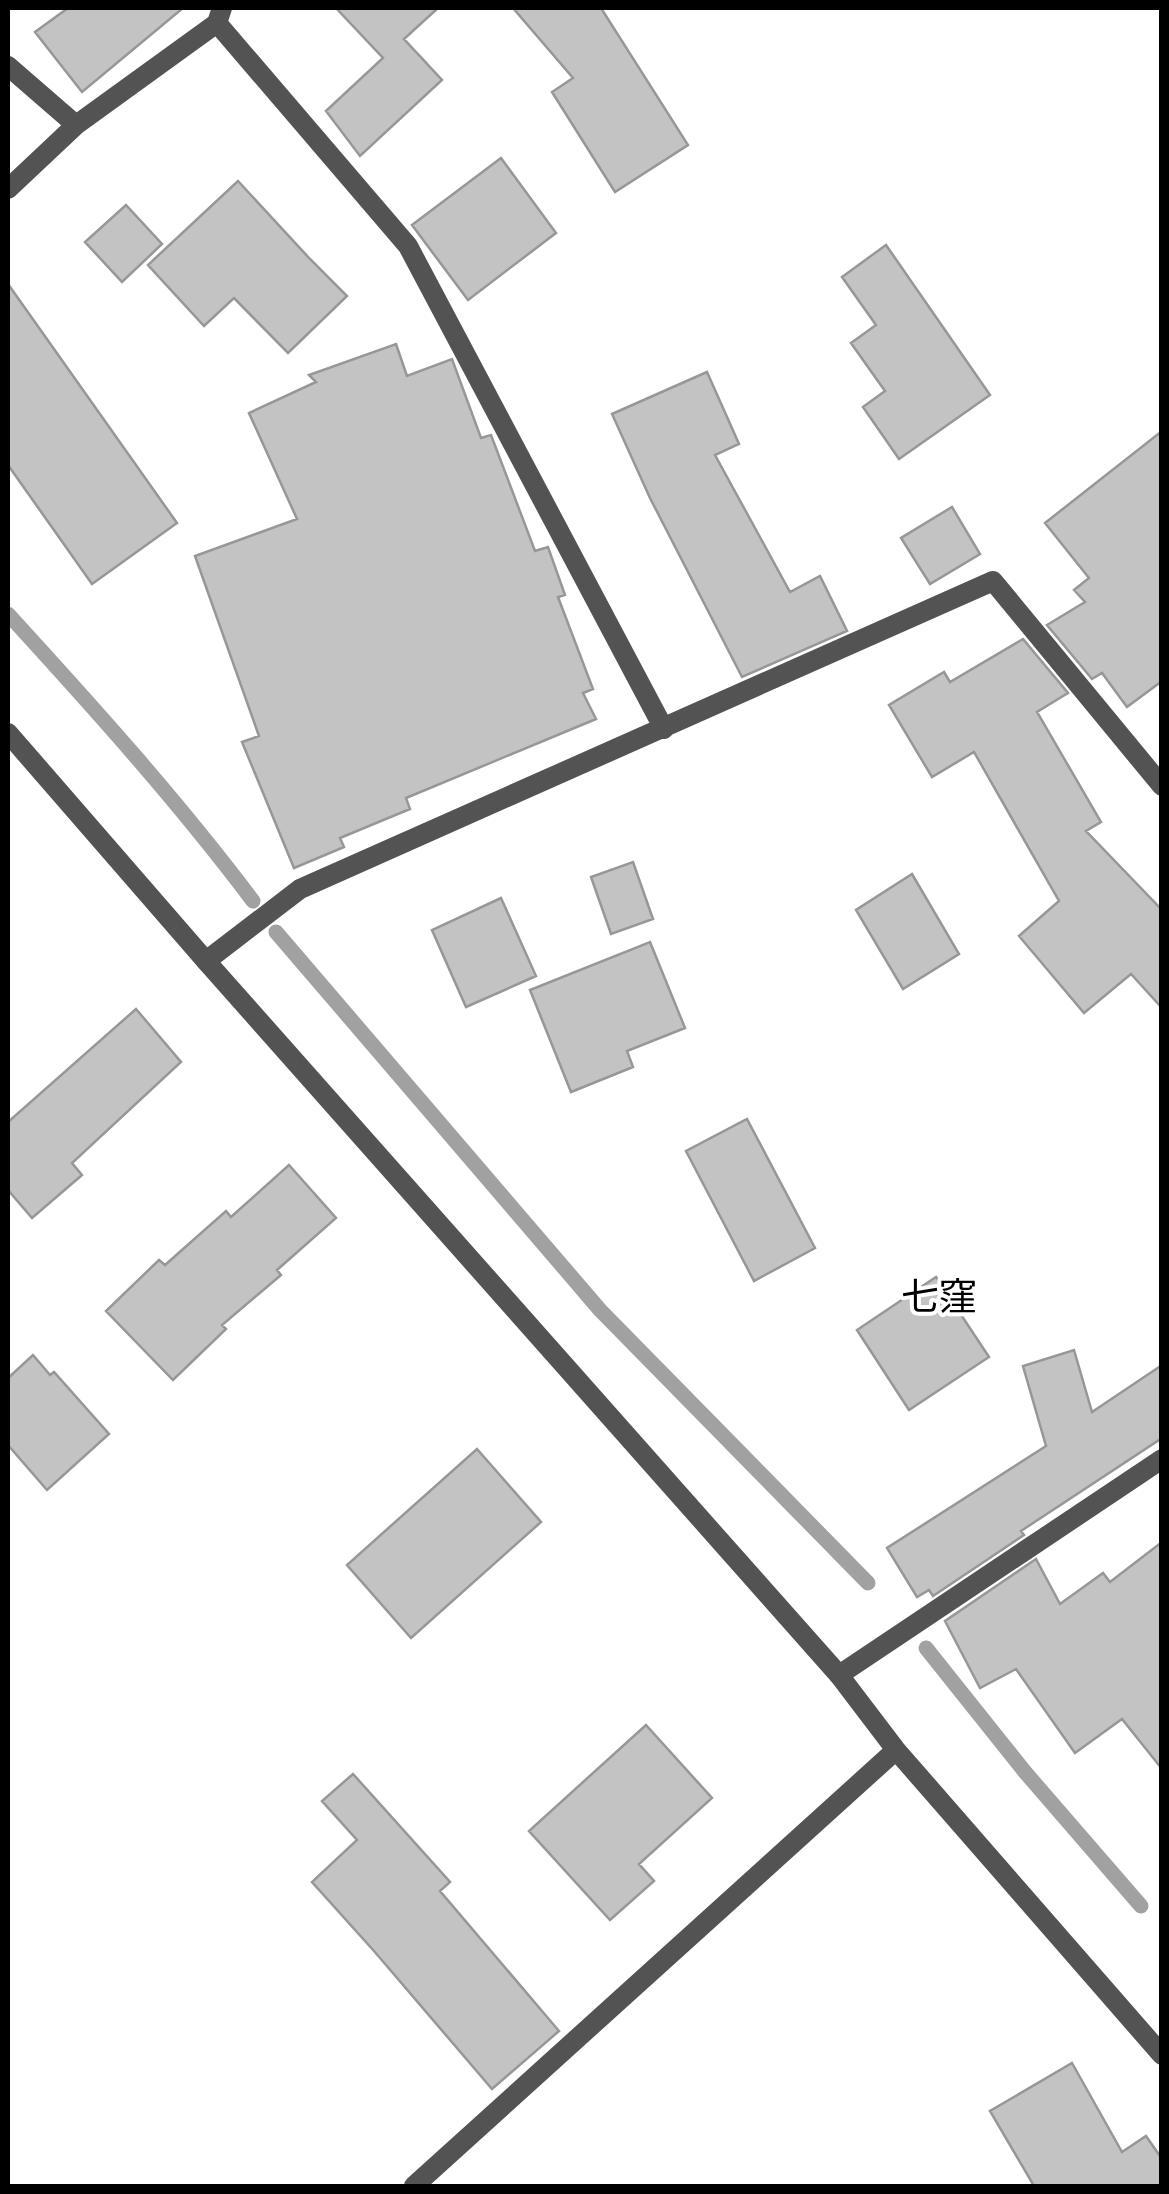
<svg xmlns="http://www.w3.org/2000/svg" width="1169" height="2194" viewBox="0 0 1169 2194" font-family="Poppins,'Noto Sans JP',sans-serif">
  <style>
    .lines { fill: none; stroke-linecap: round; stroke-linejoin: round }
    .stream { stroke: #a1a1a1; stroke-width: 15 }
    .building { fill: #c3c3c3; stroke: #979797; stroke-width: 2.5 }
    .minor { stroke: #535353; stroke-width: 20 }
    .tertiary { stroke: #535353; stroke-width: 20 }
    .labels { text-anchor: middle; stroke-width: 8; stroke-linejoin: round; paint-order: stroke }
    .quarter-label { font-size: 38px; fill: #000; stroke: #fff }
  </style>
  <rect width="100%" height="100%" fill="#fff"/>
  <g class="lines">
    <path class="stream" d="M 8,614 C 93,707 177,800 253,901
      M 276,932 L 600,1310 L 868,1583
      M 926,1648 L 1025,1772 L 1141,1906"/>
  </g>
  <path class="building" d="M 68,8 L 183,8 L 82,92 L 35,32 Z
    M 336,8 L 438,8 L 404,39 L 442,80 L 360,156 L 326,111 L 383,58 Z
    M 513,8 L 601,8 L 688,145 L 615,192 L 552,92 L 573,78 Z
    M 501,158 L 556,233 L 468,300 L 412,225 Z
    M 238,181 L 310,259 L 347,296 L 288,353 L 234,298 L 204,326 L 148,265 Z
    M 126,205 L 162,244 L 122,282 L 85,242 Z
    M 886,245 L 990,395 L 899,459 L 863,407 L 885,391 L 851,343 L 876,325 L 842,277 Z
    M 8,284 L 177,523 L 92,584 L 8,465 Z
    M 396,344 L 407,376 L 452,359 L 481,438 L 491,435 L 535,551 L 548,547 L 565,595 L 558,597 L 593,689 L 583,693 L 596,719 L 406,798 L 410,809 L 340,838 L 344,847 L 294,868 L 242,742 L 259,736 L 195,556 L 297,519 L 249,413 L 316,382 L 309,375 Z
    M 707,372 L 739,444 L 715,455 L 790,592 L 820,576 L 847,631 L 742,677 L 650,498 L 612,414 Z
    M 1162,431 L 1162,681 L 1127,707 L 1102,673 L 1092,679 L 1047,625 L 1085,602 L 1074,590 L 1089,578 L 1045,523 Z
    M 952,507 L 980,554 L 930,584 L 901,538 Z
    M 1023,639 L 1068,693 L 1037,712 L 1101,822 L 1086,831 L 1162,910 L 1162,1008 L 1131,974 L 1084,1013 L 1019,936 L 1059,901 L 974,752 L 932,777 L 889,705 L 944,672 L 950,682 Z
    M 633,862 L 653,919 L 611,934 L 591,877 Z
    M 912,874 L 959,954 L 903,989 L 856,910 Z
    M 501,898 L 536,976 L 466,1007 L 432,930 Z
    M 650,942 L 685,1028 L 627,1051 L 633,1067 L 571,1092 L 530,990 Z
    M 136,1009 L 181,1062 L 72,1163 L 82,1175 L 32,1218 L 8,1190 L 8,1122 Z
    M 747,1119 L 815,1248 L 754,1281 L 686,1151 Z
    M 289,1165 L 336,1218 L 277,1270 L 281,1275 L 222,1325 L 226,1329 L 173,1380 L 106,1311 L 159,1260 L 165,1265 L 226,1211 L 231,1217 Z
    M 936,1277 L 989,1357 L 909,1410 L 857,1330 Z
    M 1074,1350 L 1092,1412 L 1162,1365 L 1162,1438 L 1021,1531 L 1024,1535 L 933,1596 L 929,1590 L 917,1597 L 887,1548 L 1046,1446 L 1023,1366 Z
    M 33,1355 L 50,1375 L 54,1372 L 109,1434 L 47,1490 L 8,1445 L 8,1378 Z
    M 477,1449 L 541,1522 L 411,1638 L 347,1565 Z
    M 1162,1542 L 1162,1769 L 1122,1719 L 1075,1753 L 1016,1669 L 980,1688 L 945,1621 L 1036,1559 L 1060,1604 L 1103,1573 L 1110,1582 Z
    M 646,1725 L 712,1798 L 639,1864 L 654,1881 L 610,1920 L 529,1831 Z
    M 353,1774 L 450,1882 L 440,1891 L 559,2031 L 492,2089 L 374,1951 L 312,1882 L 357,1840 L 322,1801 Z
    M 1072,2063 L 1122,2152 L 1146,2136 L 1162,2159 L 1162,2186 L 1034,2186 L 990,2111 Z"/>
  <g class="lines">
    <path class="minor" d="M 217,23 L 408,246 L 664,729
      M 8,66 L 76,125
      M 8,189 L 76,125 L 217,23 L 222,8
      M 206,961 L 300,889 L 993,581 L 1162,786
      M 839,1675 L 1162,1459"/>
    <path class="tertiary" d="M 8,733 L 206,961 L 839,1675 L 896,1750 L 1162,2055
      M 414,2186 L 896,1750"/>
  </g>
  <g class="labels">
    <g class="quarter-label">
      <text x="939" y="1310">七窪</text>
    </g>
  </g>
  <rect width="1169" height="2194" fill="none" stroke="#000000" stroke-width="20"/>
</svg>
